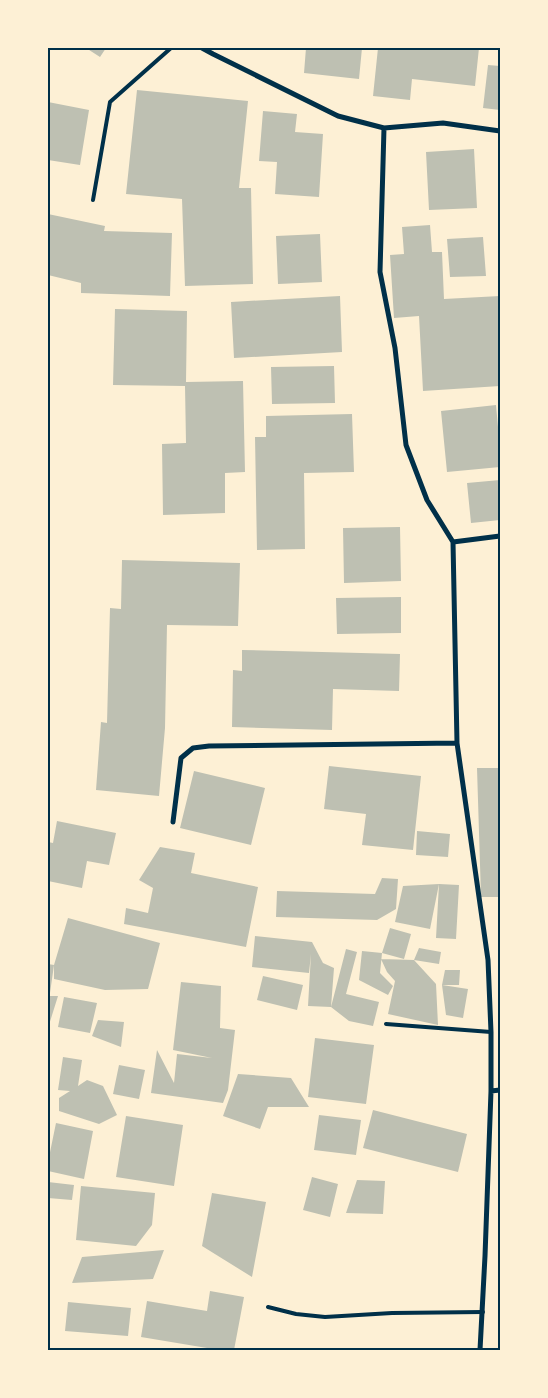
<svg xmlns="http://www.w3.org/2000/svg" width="548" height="1398" viewBox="0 0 548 1398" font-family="Inter,sans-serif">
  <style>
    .building { fill: #bec0b2 }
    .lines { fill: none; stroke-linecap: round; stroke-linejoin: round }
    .service { stroke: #003049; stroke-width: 4 }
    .minor { stroke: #003049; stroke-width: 5 }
    .neatline { fill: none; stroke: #003049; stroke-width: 2 }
  </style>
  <rect width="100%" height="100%" fill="#fdf0d5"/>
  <path class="building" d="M 86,48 L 106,48 L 100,57 Z
    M 306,48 L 362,48 L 359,79 L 304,73 Z
    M 378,48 L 479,48 L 475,86 L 412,79 L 410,100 L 373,96 Z
    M 488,65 L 500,66 L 500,110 L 483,108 Z
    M 137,90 L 248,101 L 239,188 L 251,188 L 253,284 L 185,286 L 182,199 L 126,194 Z
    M 48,102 L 89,110 L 80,165 L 48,160 Z
    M 263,111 L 297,114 L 295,132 L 323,134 L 319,197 L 275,194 L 277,162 L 259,161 Z
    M 474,149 L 477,208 L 429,210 L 426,152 Z
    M 48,214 L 105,226 L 104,231 L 172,233 L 170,296 L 81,293 L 81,283 L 48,275 Z
    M 430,225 L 432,252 L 442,252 L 444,299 L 500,296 L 500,386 L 423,391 L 419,316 L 394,318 L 390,255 L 404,254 L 402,227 Z
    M 320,234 L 322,282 L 278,284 L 276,236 Z
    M 483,237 L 486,276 L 450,277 L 447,239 Z
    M 340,296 L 342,352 L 234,358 L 231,302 Z
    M 115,309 L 187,311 L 186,382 L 243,381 L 245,472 L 225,473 L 225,513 L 163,515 L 162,444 L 186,443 L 185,386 L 113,385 Z
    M 334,366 L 335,403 L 272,404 L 271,367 Z
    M 496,405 L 499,438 L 500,438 L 500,467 L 447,472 L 441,411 Z
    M 352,414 L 354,472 L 304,473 L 305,549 L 257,550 L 255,437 L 266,437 L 266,416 Z
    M 500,480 L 500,520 L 471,523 L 467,483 Z
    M 400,527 L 401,581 L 344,583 L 343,528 Z
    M 122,560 L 240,563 L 238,626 L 167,625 L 165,728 L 159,796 L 96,790 L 101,722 L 107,723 L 110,608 L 121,609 Z
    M 401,597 L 401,633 L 337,634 L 336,598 Z
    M 242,650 L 400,654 L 399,691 L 333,689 L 332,730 L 232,727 L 233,670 L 242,671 Z
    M 329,766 L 421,776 L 413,850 L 362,845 L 366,814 L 324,809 Z
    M 477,768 L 500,768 L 500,897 L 481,897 Z
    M 194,771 L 265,788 L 251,845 L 180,828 Z
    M 57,821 L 116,833 L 109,865 L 87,861 L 82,888 L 48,881 L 48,842 L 53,843 Z
    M 417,831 L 450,834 L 448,857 L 416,855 Z
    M 160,847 L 195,853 L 191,873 L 258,887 L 246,947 L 124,924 L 126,908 L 148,913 L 153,888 L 139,880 Z
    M 382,878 L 398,879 L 396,909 L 377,920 L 276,917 L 277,891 L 375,894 Z
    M 439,884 L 430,929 L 395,922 L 403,886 Z
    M 439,884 L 459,885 L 456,939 L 436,938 Z
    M 68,918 L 160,943 L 148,989 L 105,990 L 54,979 L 54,965 Z
    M 390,928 L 411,934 L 404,959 L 382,953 L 380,973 L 393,986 L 388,995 L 359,980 L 362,951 L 382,953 Z
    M 255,936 L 312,942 L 323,963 L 334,968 L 331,1007 L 346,949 L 357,952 L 346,994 L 379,1002 L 373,1026 L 349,1021 L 331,1007 L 308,1006 L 311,954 L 309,973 L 252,967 Z
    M 419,948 L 441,952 L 439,964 L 414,960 Z
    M 381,959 L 414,960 L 436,984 L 438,1025 L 388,1014 L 395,981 L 387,972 Z
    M 48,964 L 54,965 L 50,993 L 48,993 Z
    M 445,970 L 460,970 L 459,985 L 442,985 L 468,989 L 463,1018 L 446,1015 L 442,985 Z
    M 263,976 L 303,985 L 297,1010 L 257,1000 Z
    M 181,982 L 221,986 L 220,1028 L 235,1030 L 228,1090 L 223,1103 L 151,1093 L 157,1050 L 174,1083 L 177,1054 L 212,1058 L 173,1050 Z
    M 48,996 L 58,996 L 48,1028 Z
    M 64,997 L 97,1003 L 90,1033 L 58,1027 Z
    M 98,1020 L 124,1022 L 121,1047 L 92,1036 Z
    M 315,1038 L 374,1045 L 366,1104 L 308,1097 Z
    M 63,1057 L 82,1060 L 78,1086 L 87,1080 L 103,1086 L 117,1115 L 99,1124 L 59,1111 L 59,1098 L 70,1091 L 58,1090 Z
    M 119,1065 L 145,1070 L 139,1099 L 113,1094 Z
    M 238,1074 L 291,1078 L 309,1107 L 268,1107 L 260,1129 L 223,1116 Z
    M 498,1102 L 500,1102 L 500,1142 L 498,1142 Z
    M 373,1110 L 467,1134 L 458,1172 L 363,1148 Z
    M 319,1115 L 361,1120 L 356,1155 L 314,1150 Z
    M 126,1116 L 183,1125 L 174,1186 L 116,1177 Z
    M 56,1123 L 93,1131 L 84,1179 L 48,1171 L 48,1162 Z
    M 312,1177 L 338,1184 L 330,1217 L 303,1210 Z
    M 357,1180 L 385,1181 L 383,1214 L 346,1213 Z
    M 48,1182 L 74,1185 L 72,1200 L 48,1198 Z
    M 81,1186 L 155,1193 L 152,1225 L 136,1246 L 76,1240 Z
    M 212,1193 L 266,1202 L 252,1277 L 202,1246 Z
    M 164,1250 L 153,1279 L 72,1283 L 82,1257 Z
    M 210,1291 L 244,1297 L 234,1350 L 219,1350 L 141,1337 L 147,1301 L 207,1311 Z
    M 68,1302 L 131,1308 L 128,1336 L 65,1331 Z"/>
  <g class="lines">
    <path class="service" d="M 93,200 L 110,102 L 171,48
      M 386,1024 L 491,1032
      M 268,1307 L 296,1314 L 325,1317 L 392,1313 L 483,1312"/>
    <path class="minor" d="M 202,48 L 213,54 L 338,116 L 384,128 L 443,123 L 500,131
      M 384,128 L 380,272 L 395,348 L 406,445 L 427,500 L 453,542 L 457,743 L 488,960 L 491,1032 L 491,1091 L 485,1256 L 480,1350
      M 453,542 L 500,536
      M 173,822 L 181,758 L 193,748 L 209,746 L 457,743
      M 491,1091 L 500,1090"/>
  </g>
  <rect width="548" height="1398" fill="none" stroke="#fdf0d5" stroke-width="98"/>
  <rect x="49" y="49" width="450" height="1300" class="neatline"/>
</svg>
